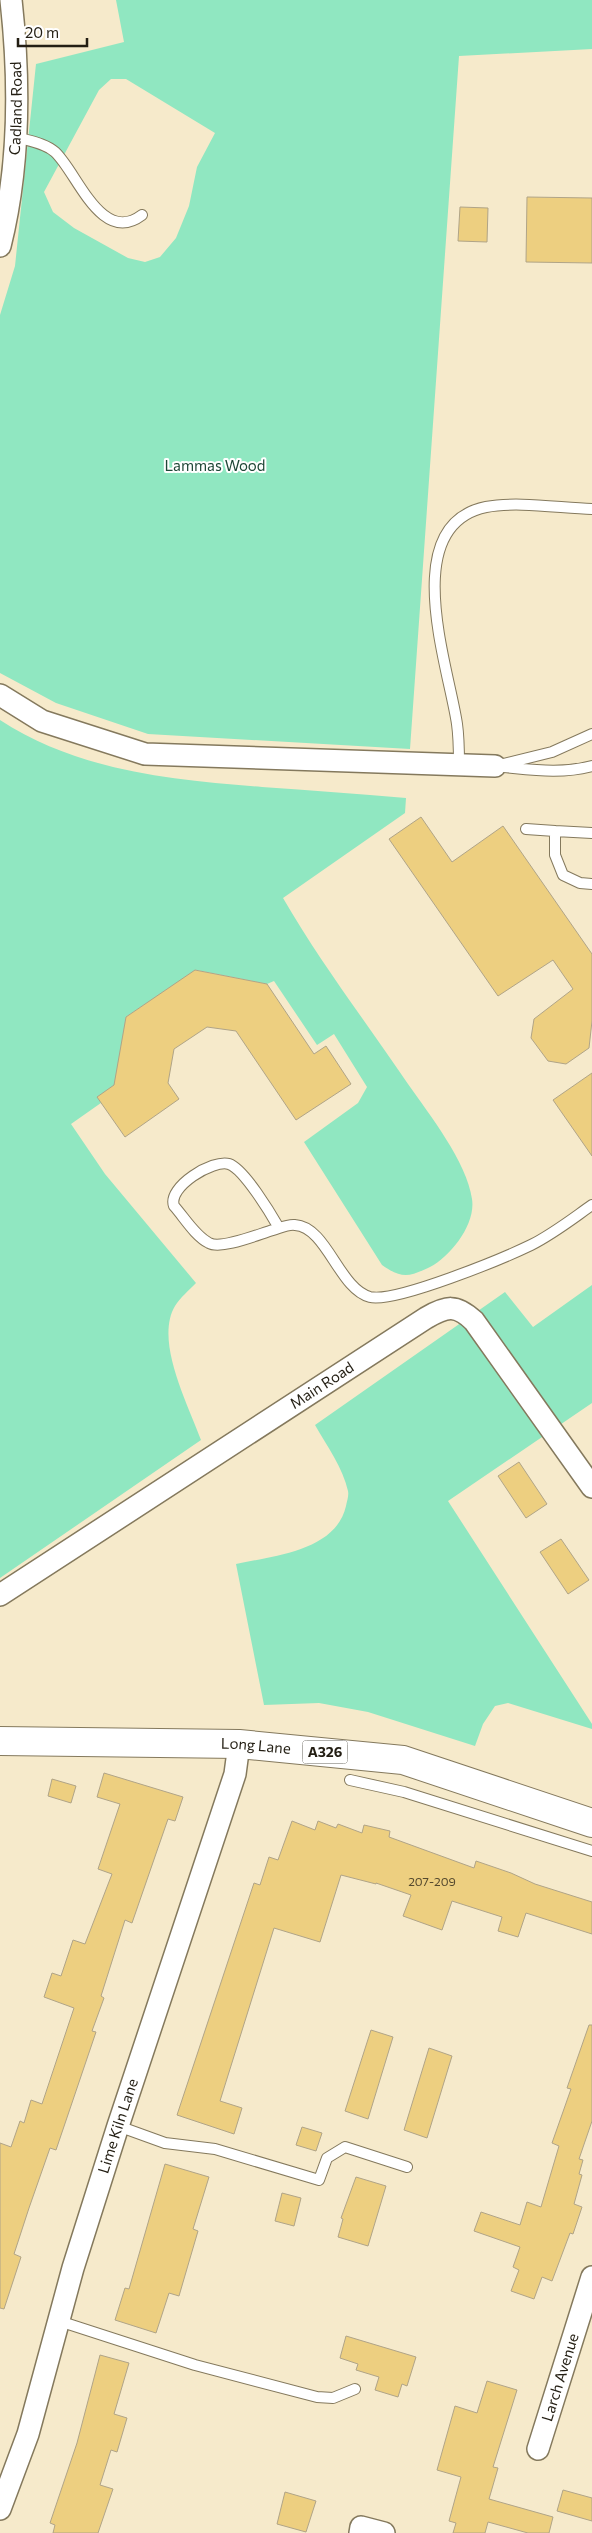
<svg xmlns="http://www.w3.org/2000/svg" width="592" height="2533" viewBox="0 0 592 2533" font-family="Commissioner,sans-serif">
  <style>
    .green { fill: #90e7c1; fill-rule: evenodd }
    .building { fill: #edcf80; stroke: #b0a487 }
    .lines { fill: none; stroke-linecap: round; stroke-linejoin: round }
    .lane-casing { stroke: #84795d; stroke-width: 12 }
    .street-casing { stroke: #84795d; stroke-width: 24 }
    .primary-casing { stroke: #84795d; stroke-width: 30 }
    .lane { stroke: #fff; stroke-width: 10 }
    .street { stroke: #fff; stroke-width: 21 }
    .primary { stroke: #fff; stroke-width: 28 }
    .labels { text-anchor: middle; stroke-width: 4; stroke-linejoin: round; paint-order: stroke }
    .number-label { font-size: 12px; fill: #564a2e }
    .shield { fill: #fff; stroke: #65625a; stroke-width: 1 }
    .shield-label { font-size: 14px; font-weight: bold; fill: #231e13 }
    .street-label { font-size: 15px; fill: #231e13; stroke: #fff }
    .park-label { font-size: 15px; fill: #1e4636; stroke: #fff }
  </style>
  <rect width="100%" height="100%" fill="#f6eacb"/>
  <path class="green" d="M 116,0 L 592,0 L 592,49 L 459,56 L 410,749 L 148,734 L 56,703 L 0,673 L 0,315 L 15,266 L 36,64 L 124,42 ZM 111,79 L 126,79 L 215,133 L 197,167 L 189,206 L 176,238 L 160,257 L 145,262 L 128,258 L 74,228 L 53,212 L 44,192 L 99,90 Z
    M 0,720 C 78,771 172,780 262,787 C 310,790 358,794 406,798 L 405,813 L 283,898 C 320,962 366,1022 408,1084 C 429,1114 467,1162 472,1199 C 476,1224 451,1256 430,1267 C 409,1277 402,1279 382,1265 L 304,1142 L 358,1103 L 367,1087 L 334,1034 L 317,1045 L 274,981 L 267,984 L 196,970 L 126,1017 L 118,1091 L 71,1124 L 105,1174 L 196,1283 C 189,1290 180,1298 175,1306 C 154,1341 189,1406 201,1440 L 0,1578 Z
    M 592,1285 L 592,1403 L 448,1501 L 592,1724 L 592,1729 L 508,1703 L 495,1706 L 483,1724 L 475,1746 L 368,1712 L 319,1703 L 264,1705 L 236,1564 C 273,1556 336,1551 346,1506 C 347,1501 349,1496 348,1491 C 343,1468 327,1446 315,1425 L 505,1292 L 533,1327 Z"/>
  <path class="building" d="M 527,197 L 592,198 L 592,263 L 526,262 Z
    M 460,207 L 488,208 L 487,242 L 458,241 Z
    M 421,817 L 452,862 L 503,826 L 592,954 L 592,1021 L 589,1048 L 566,1064 L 548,1061 L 531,1038 L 534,1019 L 573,989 L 553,960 L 498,996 L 389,839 Z
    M 195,970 L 267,984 L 314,1054 L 326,1046 L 351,1084 L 296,1120 L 236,1031 L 207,1027 L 174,1049 L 168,1083 L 179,1099 L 125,1137 L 97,1097 L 114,1085 L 126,1017 Z
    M 592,1073 L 592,1156 L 553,1100 Z
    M 519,1462 L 547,1504 L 526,1518 L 498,1476 Z
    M 561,1539 L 589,1580 L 568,1594 L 540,1552 Z
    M 104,1773 L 183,1797 L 175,1821 L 168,1819 L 132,1923 L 125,1920 L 101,1996 L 104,1998 L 92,2031 L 96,2032 L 56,2150 L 50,2148 L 29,2208 L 14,2254 L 21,2257 L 4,2309 L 0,2308 L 0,2143 L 11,2147 L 20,2121 L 24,2123 L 31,2100 L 42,2104 L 74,2008 L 44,1997 L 52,1973 L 61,1976 L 73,1940 L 85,1944 L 112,1874 L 98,1869 L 120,1804 L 97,1797 Z
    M 52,1779 L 76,1786 L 71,1803 L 48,1796 Z
    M 292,1821 L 315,1830 L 318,1821 L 336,1828 L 338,1824 L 362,1833 L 364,1825 L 390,1831 L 389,1837 L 474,1868 L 476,1861 L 511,1873 L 535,1884 L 592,1902 L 592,1934 L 526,1913 L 518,1937 L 498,1931 L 502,1917 L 452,1901 L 442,1930 L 403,1916 L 411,1895 L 376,1883 L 376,1884 L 341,1875 L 320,1942 L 274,1928 L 220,2101 L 242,2108 L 234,2134 L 177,2115 L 254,1883 L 260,1885 L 269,1857 L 278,1860 Z
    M 589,2025 L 592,2025 L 592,2121 L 579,2159 L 583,2160 L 579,2174 L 582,2175 L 574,2204 L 582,2207 L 573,2234 L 570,2233 L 552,2281 L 542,2277 L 534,2299 L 511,2291 L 519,2270 L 513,2267 L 520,2247 L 474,2231 L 481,2212 L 520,2225 L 527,2202 L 541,2207 L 559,2146 L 552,2143 L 571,2089 L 567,2088 Z
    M 371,2030 L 393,2037 L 368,2119 L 345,2111 Z
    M 429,2048 L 452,2056 L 427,2138 L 404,2130 Z
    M 302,2127 L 322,2133 L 316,2151 L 296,2145 Z
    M 165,2164 L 209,2177 L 193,2229 L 198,2231 L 179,2296 L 169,2293 L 156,2333 L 115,2320 L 125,2288 L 129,2289 Z
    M 356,2177 L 386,2186 L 368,2246 L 338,2237 L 343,2219 L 341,2218 Z
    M 282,2193 L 301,2198 L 294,2226 L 275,2221 Z
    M 346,2336 L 416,2357 L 407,2386 L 402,2384 L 398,2397 L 375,2390 L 379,2377 L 356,2370 L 358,2364 L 340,2358 Z
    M 100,2355 L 129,2363 L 114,2414 L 127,2418 L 117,2452 L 111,2450 L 100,2485 L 113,2489 L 98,2533 L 53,2533 L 55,2525 L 50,2523 L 77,2443 Z
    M 487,2381 L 517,2390 L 493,2467 L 498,2468 L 489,2499 L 553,2517 L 549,2533 L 528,2533 L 488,2522 L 485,2533 L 453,2533 L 456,2523 L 449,2521 L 461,2477 L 437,2470 L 455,2406 L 477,2413 Z
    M 563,2490 L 592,2498 L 592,2521 L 557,2511 Z
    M 285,2492 L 316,2501 L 306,2532 L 277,2524 Z"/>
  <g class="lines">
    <g class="lane-casing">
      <path id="lane" d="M 16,137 C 29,141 45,143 55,152 C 77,172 101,246 142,215
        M 459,765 C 459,752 459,738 457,724 C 449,668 397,525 486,507 C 517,501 560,508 592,509
        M 495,766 L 552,752 L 592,734
        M 504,767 C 535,770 562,774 592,766
        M 526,829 L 555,831
        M 592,833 L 555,831 L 555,855 L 563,875 L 580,883 L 592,884
        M 279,1228 C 271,1214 244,1169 229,1164 C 213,1159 167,1187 174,1206 C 184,1217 195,1236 209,1243 C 221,1250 259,1234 273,1230 C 280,1228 288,1224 295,1225 C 327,1227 339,1289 370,1297 C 396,1303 504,1258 531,1245 C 553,1234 572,1219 592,1205
        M 350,1780 L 404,1792 L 592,1851
        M 118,2126 L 165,2143 L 215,2149 L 319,2180 L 327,2158 L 345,2147 L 407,2167
        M 59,2321 L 195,2365 L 317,2397 L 333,2398 L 355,2389"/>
    </g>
    <g class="street-casing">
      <g id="street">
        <path id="s1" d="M 0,246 C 20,166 20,81 11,0"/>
        <path d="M 0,695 L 42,721 L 145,754 L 495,766"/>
        <path id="s2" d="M 0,1595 L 426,1318 C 447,1306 456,1304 474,1321 L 592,1487"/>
        <path id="s3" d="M 538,2449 L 592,2277"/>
        <path id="s4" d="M 0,2509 L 28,2434 L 73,2268 L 118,2126 L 235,1774 L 239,1744"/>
        <path d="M 360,2533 L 361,2527 L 384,2533"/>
      </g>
    </g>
    <g class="primary-casing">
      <g id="primary">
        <path id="s5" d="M 0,1741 L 239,1744 L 403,1760 L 592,1823"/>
      </g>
    </g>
    <use href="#lane" class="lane"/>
    <use href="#street" class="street"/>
    <use href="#primary" class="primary"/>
  </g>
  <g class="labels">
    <g class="number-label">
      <text x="432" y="1886">207-209</text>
    </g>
    <rect class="shield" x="302.5" y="1740.5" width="45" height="23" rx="4"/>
    <g class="shield-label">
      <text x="325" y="1757">A326</text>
    </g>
    <g class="street-label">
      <text dy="5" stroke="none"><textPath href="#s1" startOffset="139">Cadland Road</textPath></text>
      <text dy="5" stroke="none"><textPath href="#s2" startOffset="384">Main Road</textPath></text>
      <text dy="5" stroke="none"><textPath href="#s5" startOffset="256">Long Lane</textPath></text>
      <text dy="5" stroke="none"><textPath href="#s4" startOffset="401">Lime Kiln Lane</textPath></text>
      <text dy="5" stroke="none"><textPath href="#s3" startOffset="75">Larch Avenue</textPath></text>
    </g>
    <g class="park-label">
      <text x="215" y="471">Lammas Wood</text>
    </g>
  </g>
  <path d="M18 38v8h69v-8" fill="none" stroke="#231e13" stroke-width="2.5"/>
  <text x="25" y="38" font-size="15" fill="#231e13" stroke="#ffffff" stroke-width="4" paint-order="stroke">20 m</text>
</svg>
